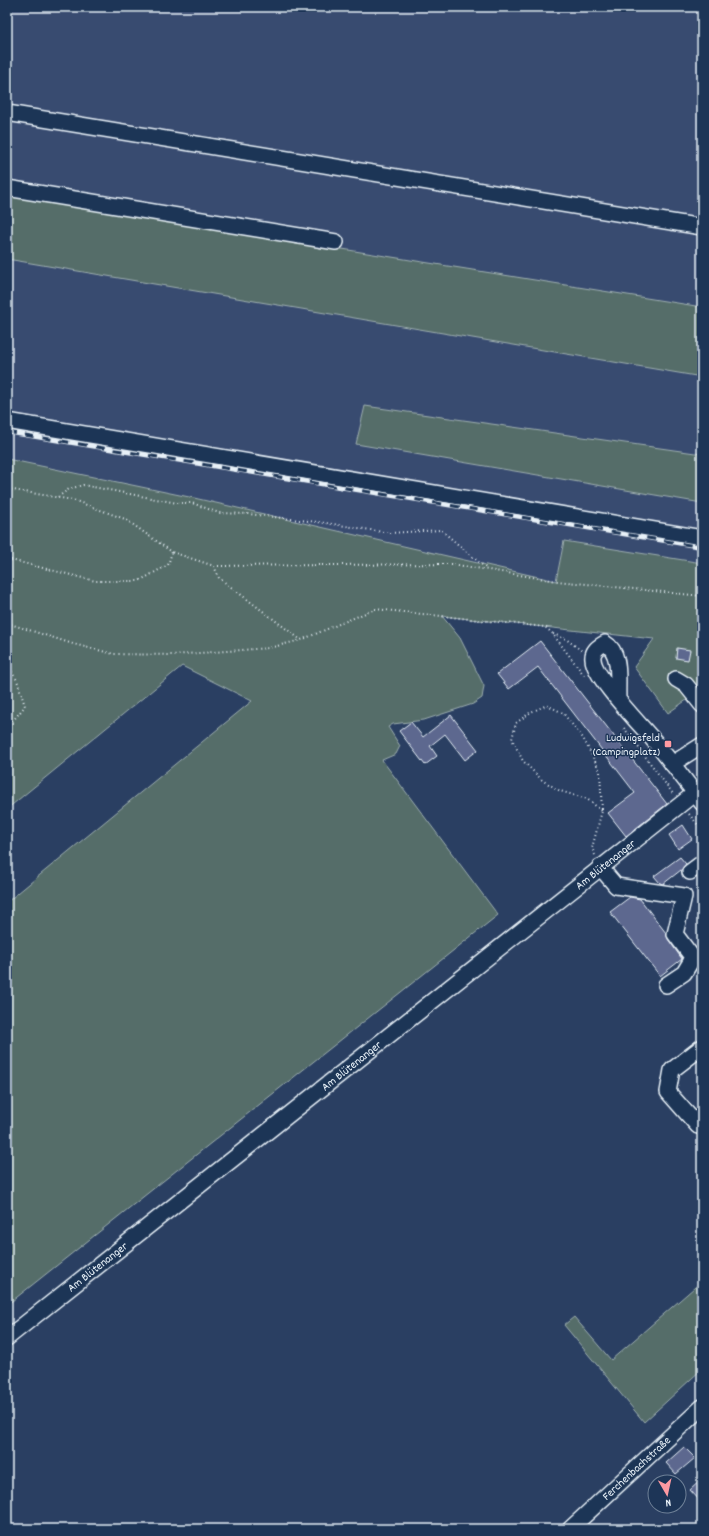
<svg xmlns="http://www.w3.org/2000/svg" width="709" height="1536" viewBox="0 0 709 1536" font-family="Dekko,sans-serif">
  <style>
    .built { fill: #394b70 }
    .green { fill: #556d69; stroke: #9eafb0 }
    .building { fill: #5d678f; stroke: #e8f1f8 }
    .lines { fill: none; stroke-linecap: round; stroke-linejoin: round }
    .minor-casing { stroke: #e8f1f8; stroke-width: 18 }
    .path { stroke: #e8f1f8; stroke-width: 2; stroke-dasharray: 1 3; stroke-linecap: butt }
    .minor { stroke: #1d3557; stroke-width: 15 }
    .rail-casing { stroke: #e8f1f8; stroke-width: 4.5 }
    .rail { stroke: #1d3557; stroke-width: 3; stroke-dasharray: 9; stroke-linecap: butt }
    .poi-dot { fill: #ff9aa2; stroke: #1d3557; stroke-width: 1.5 }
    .labels { text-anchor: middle; stroke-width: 3; stroke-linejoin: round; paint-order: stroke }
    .poi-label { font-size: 12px; fill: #e8f1f8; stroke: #1d3557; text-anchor: end }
    .street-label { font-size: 12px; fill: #e8f1f8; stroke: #1d3557 }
  </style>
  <rect width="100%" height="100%" fill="#2a3f62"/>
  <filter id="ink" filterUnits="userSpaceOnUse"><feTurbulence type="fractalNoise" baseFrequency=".025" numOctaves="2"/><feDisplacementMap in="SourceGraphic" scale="8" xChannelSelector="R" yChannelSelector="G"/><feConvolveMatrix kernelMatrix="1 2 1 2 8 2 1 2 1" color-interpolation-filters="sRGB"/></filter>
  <g filter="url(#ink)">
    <path class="built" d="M 7,7 L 702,7 L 702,469 L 362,419 L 356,443 L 702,503 L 702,563 L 564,541 L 557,581 L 194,498 L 7,459 Z"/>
    <path class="green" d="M 7,195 L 702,307 L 702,377 L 7,259 Z
      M 365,406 L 702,454 L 702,503 L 356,444 Z
      M 7,459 L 194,498 L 556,581 L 564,541 L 702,563 L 702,711 L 691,697 L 668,713 L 634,667 L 654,639 L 442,616 L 460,638 L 484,686 L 482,698 L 473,704 L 424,720 L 393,724 L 388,727 L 400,746 L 396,754 L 382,760 L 498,915 L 7,1305 L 7,902 L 252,701 L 182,666 L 7,809 Z
      M 702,1281 L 702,1369 L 644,1422 L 564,1325 L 574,1317 L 611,1360 Z"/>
    <path class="building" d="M 540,641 L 667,804 L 626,836 L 608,813 L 635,793 L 538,667 L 509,689 L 497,674 Z
      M 677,648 L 690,650 L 688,660 L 676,658 Z
      M 451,715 L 478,750 L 465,760 L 445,734 L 430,746 L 437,756 L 425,765 L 399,731 L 411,722 L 423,737 Z
      M 683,825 L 692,839 L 678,849 L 669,835 Z
      M 680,857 L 686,864 L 681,870 L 663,884 L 660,883 L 654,876 Z
      M 630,897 L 640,899 L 666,933 L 668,939 L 682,959 L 660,976 L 610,912 Z
      M 684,1447 L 695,1458 L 676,1474 L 666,1463 Z
      M 702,1479 L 702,1503 L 690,1490 Z"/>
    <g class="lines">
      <g class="minor-casing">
        <g id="minor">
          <path d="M 7,113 L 702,227"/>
          <path d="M 7,188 L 336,242"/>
          <path d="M 7,421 L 702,538"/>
          <path d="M 676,679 L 686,685 L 702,705"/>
          <path d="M 618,698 C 617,680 622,653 605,643 C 598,647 592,651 593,659 C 594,678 641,725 655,742 C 671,762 687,782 702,803"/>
          <path d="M 672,764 L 702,745"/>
          <path d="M 600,867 L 616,886 L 684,896 L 675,934 L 693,958 L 684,973 L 666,985"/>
          <path d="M 690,872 L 702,863"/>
          <path d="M 702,1047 L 672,1070 L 668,1092 L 698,1126 L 702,1123"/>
          <path id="s1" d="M 7,1338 L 695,793"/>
          <path id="s2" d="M 570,1529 L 702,1407"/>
        </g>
      </g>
      <path class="path" d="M 7,489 L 73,500 L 125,519 L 172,552 L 214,566 L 451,564 L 557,581 L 702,596
        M 58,497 L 69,489 L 83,485 L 177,503 L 192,503 L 219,513 L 248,514 L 326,523 L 390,533 L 441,530 L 487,569
        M 7,559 L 95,581 L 139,581 L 168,565 L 172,552
        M 214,566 L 219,578 L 301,640
        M 7,623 L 73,644 L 114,654 L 172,655 L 269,648 L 301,640 L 375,609 L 545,627 L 552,633 L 584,675
        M 553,634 L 566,639 L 582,651
        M 7,665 L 17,680 L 25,706 L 7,728
        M 624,728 L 674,795
        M 689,814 L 702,830
        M 595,855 L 592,848 L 602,811 L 600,771 L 583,738 L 563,713 L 547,705 L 531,712 L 516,723 L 512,739 L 523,761 L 542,780 L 560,791 L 587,799 L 602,811"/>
      <use href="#minor" class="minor"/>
      <g class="rail-casing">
        <path id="rail" d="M 7,432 L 702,547"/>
      </g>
      <use href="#rail" class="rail"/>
    </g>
  </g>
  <rect class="poi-dot" x="664" y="740" width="8" height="8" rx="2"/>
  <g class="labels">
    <g class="poi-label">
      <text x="660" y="741">Ludwigsfeld<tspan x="660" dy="14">(Campingplatz)</tspan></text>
    </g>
    <g class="street-label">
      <text dy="4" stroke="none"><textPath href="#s1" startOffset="763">Am Blütenanger</textPath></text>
      <text dy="4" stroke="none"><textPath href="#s1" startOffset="439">Am Blütenanger</textPath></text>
      <text dy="4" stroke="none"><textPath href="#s1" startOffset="115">Am Blütenanger</textPath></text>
      <text dy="4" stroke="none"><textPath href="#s2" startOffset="90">Ferchenbachstraße</textPath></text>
    </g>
  </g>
  <rect width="709" height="1536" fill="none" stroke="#1d3557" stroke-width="24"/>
  <rect x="12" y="12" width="685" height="1512" fill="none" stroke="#e8f1f8" stroke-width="1.5" filter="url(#ink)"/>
  <g transform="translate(667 1494) rotate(171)"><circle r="19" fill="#1d3557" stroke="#6e8097"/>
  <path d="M0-3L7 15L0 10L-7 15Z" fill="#ff9aa2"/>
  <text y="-6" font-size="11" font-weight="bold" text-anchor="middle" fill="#e8f1f8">N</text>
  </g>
</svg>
